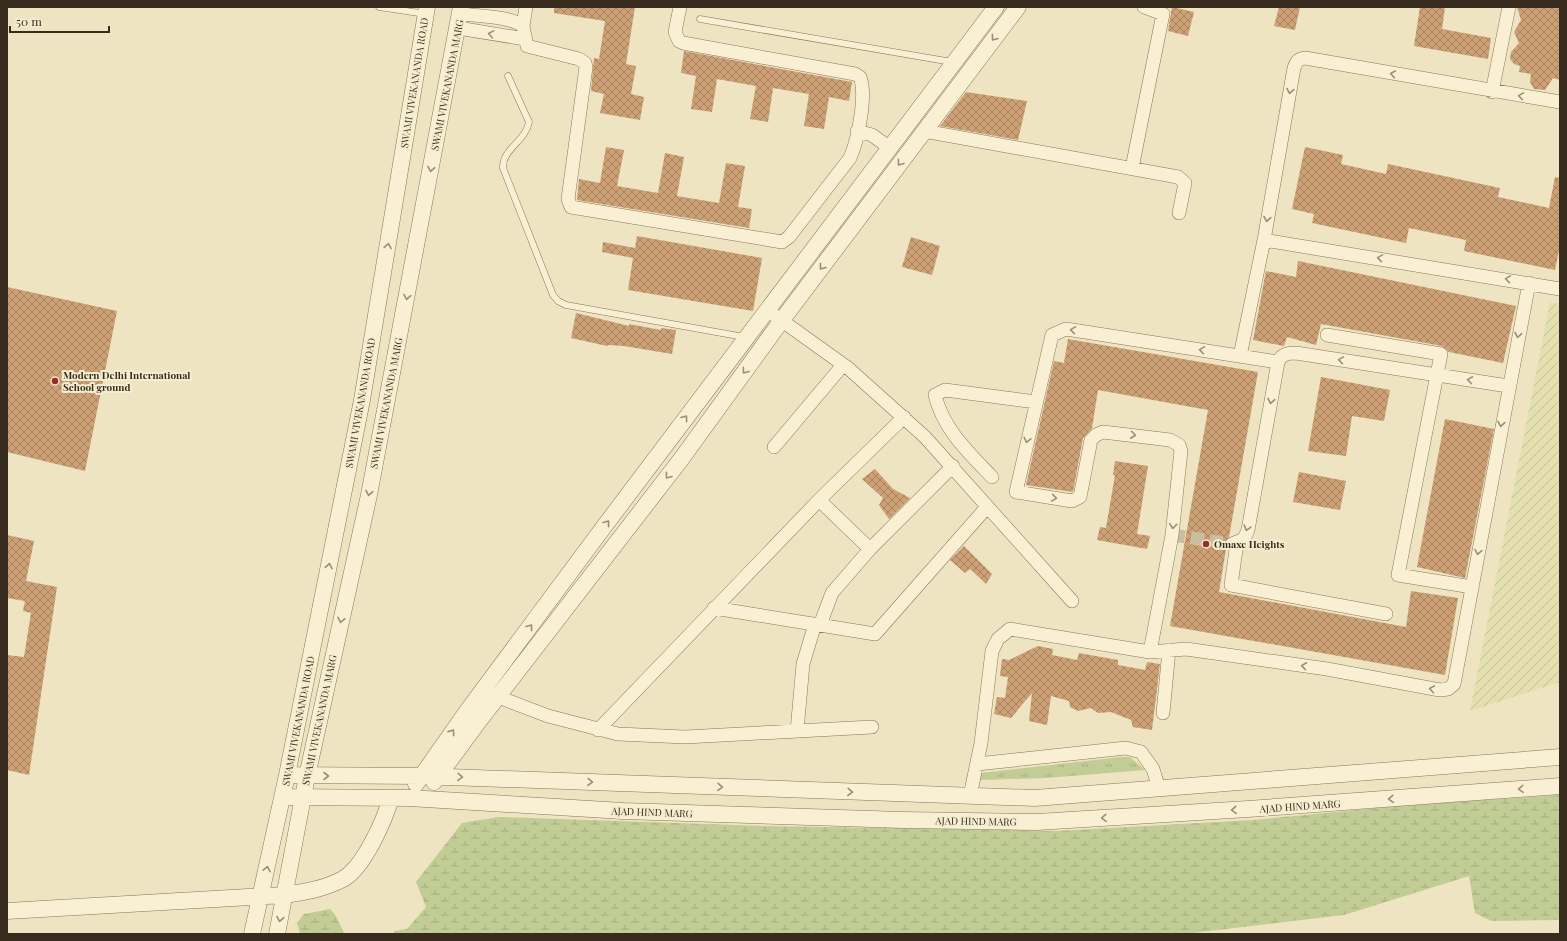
<svg xmlns="http://www.w3.org/2000/svg" width="1567" height="941" viewBox="0 0 1567 941" font-family="'Playfair Display',serif">
  <style>
    .farmland { fill: url(#farmland-furrows) }
    .wetland { fill: url(#wetland-marsh) }
    .park { fill: url(#park-tufts) }
    .building { fill: url(#building-cross-hatch) }
    .lines { fill: none; stroke-linecap: round; stroke-linejoin: round }
    .minor-tunnel { stroke: #c9bfa0; stroke-width: 13; stroke-dasharray: 13 6; stroke-linecap: butt }
    .service-casing { stroke: #877558; stroke-width: 7 }
    .minor-casing { stroke: #877558; stroke-width: 14 }
    .tertiary-casing { stroke: #877558; stroke-width: 17 }
    .service { stroke: #f9f0d4; stroke-width: 6 }
    .minor { stroke: #f9f0d4; stroke-width: 13 }
    .tertiary { stroke: #f9f0d4; stroke-width: 16 }
    .oneway { stroke: #988e78 }
    .poi-dot { fill: #972f28; stroke: #f5edd0; stroke-width: 1.5 }
    .labels { text-anchor: middle; stroke-width: 4; stroke-linejoin: round; paint-order: stroke }
    .street-label { font-size: 10px; fill: #372b1d; stroke: #f5edd0 }
    .poi-label { font-size: 10px; font-weight: bold; fill: #372b1d; stroke: #f5edd0; text-anchor: start }
  </style>
  <defs>
    <pattern id="farmland-furrows" width="10" height="10" patternUnits="userSpaceOnUse"><rect width="10" height="10" fill="#e4dfae"/><path d="M-1 1l2-2M0 10L10 0M9 11l2-2" fill="none" stroke="#c4c095"/></pattern>
    <pattern id="wetland-marsh" width="20" height="14" patternUnits="userSpaceOnUse"><rect width="20" height="14" fill="#c2cc95"/><path d="M1 5h8M5 5V1M11 12h8M15 12V8" fill="none" stroke="#a7af80"/></pattern>
    <pattern id="park-tufts" width="24" height="20" patternUnits="userSpaceOnUse"><rect width="24" height="20" fill="#c2cc95"/><path d="M3 7l-1-3M5 7V3M7 7l1-3M15 17l-1-3M17 17v-4M19 17l1-3" fill="none" stroke="#a7af80"/></pattern>
    <pattern id="building-cross-hatch" width="8" height="8" patternUnits="userSpaceOnUse"><rect width="8" height="8" fill="#cda076"/><path d="M0 0l8 8M0 8l8-8" fill="none" stroke="#a78360"/></pattern>
  </defs>
  <rect width="100%" height="100%" fill="#eee4c1"/>
  <path class="farmland" d="M 1550,302 L 1560,304 L 1560,682 L 1470,711 Z"/>
  <path class="wetland" d="M 1560,795 L 1560,920 L 1491,921 L 1475,913 L 1469,876 L 1344,915 L 1184,934 L 393,934 L 395,931 L 407,929 L 426,907 L 416,882 L 462,823 L 498,817 L 765,826 L 1056,831 L 1253,820 L 1409,805 Z
    M 330,909 C 338,916 339,925 345,934 L 300,934 L 297,923 L 304,914 Z"/>
  <path class="park" d="M 1121,757 L 1130,757 L 1145,770 L 1046,778 L 980,780 L 981,773 Z"/>
  <path class="building" d="M 554,7 L 635,7 L 626,64 L 636,66 L 631,94 L 644,97 L 640,120 L 600,113 L 604,94 L 591,91 L 594,58 L 599,59 L 605,21 L 554,13 Z
    M 1172,7 L 1194,12 L 1188,36 L 1168,31 Z
    M 1279,7 L 1300,7 L 1295,30 L 1274,26 Z
    M 1420,7 L 1445,7 L 1442,29 L 1491,38 L 1488,59 L 1414,46 Z
    M 1517,7 L 1560,7 L 1560,80 L 1553,78 L 1545,90 L 1534,89 L 1530,82 L 1531,74 L 1519,72 L 1520,66 L 1514,64 L 1510,59 L 1511,52 L 1519,43 L 1514,32 L 1521,20 Z
    M 684,51 L 852,82 L 849,101 L 829,97 L 824,129 L 804,126 L 809,94 L 773,88 L 768,122 L 750,119 L 756,86 L 717,79 L 712,112 L 691,109 L 696,76 L 681,73 Z
    M 966,92 L 1027,101 L 1018,140 L 940,126 Z
    M 606,147 L 624,150 L 617,186 L 658,193 L 665,153 L 684,157 L 677,196 L 719,203 L 726,163 L 745,166 L 738,207 L 752,209 L 749,228 L 577,200 L 579,179 L 600,183 Z
    M 1305,147 L 1343,155 L 1341,164 L 1386,174 L 1388,164 L 1500,188 L 1498,197 L 1549,208 L 1555,177 L 1560,178 L 1560,246 L 1555,270 L 1464,251 L 1466,240 L 1409,228 L 1406,243 L 1312,223 L 1314,214 L 1292,209 Z
    M 637,236 L 762,258 L 753,311 L 628,290 L 633,258 L 602,252 L 603,242 L 635,248 Z
    M 911,237 L 940,246 L 932,275 L 902,267 Z
    M 1298,261 L 1516,306 L 1503,363 L 1449,352 L 1442,346 L 1321,324 L 1316,345 L 1287,337 L 1284,346 L 1253,340 L 1266,271 L 1296,277 Z
    M 7,287 L 117,311 L 85,471 L 7,452 Z
    M 576,313 L 629,326 L 629,324 L 661,330 L 661,328 L 676,330 L 672,354 L 624,346 L 608,345 L 607,346 L 571,338 Z
    M 1068,339 L 1258,372 L 1229,537 L 1224,543 L 1226,549 L 1219,592 L 1406,627 L 1411,591 L 1458,598 L 1445,675 L 1170,626 L 1208,410 L 1098,390 L 1092,428 L 1083,438 L 1073,492 L 1026,485 L 1054,361 L 1064,363 Z
    M 1321,377 L 1390,390 L 1384,421 L 1352,416 L 1346,456 L 1308,451 Z
    M 1445,419 L 1494,429 L 1465,578 L 1417,567 Z
    M 1115,461 L 1148,466 L 1137,534 L 1150,536 L 1147,549 L 1097,540 L 1100,527 L 1106,528 L 1115,475 L 1113,475 Z
    M 875,469 L 893,489 L 910,498 L 889,519 L 879,505 L 883,498 L 862,479 Z
    M 1299,472 L 1346,481 L 1340,510 L 1293,502 Z
    M 7,535 L 34,541 L 26,581 L 57,587 L 29,775 L 7,770 L 7,655 L 24,657 L 31,613 L 23,611 L 25,601 L 7,598 Z
    M 964,546 L 992,574 L 986,584 L 970,569 L 965,573 L 950,560 Z
    M 1038,646 L 1053,649 L 1052,655 L 1077,660 L 1079,653 L 1118,660 L 1118,665 L 1145,670 L 1147,662 L 1160,664 L 1152,730 L 1133,727 L 1131,720 L 1111,712 L 1098,713 L 1091,708 L 1078,711 L 1070,707 L 1069,701 L 1051,696 L 1047,725 L 1029,721 L 1032,693 L 1011,718 L 994,714 L 997,697 L 1005,698 L 1008,677 L 1000,676 L 1002,659 L 1009,660 Z"/>
  <g class="lines">
    <path class="minor-tunnel" d="M 1172,535 L 1232,544"/>
    <g class="service-casing">
      <path id="service" d="M 379,7 L 426,14
        M 700,19 L 952,62
        M 508,76 L 529,122 C 526,141 502,149 503,168 L 553,295 L 558,301 L 566,305 L 744,337"/>
    </g>
    <g class="minor-casing">
      <path id="minor" d="M 526,7 L 523,26 L 527,46 L 579,59 L 585,63 L 586,67 L 568,199 L 571,207 L 782,242 L 789,237 L 850,158 C 858,140 867,95 860,77 L 855,74 L 683,43 L 679,41 L 675,32 L 680,7
        M 460,14 C 477,16 509,16 523,26
        M 458,28 L 525,39
        M 1492,92 L 1509,7
        M 857,131 L 872,135 L 890,148
        M 924,131 L 1178,177 L 1185,183 L 1179,213
        M 1132,168 L 1163,14 L 1144,7
        M 1264,240 L 1560,289
        M 767,310 L 848,368 L 925,437 L 1072,601
        M 1327,335 L 1441,354 L 1398,575 L 1472,587
        M 1240,356 L 1264,240 L 1294,68 C 1296,62 1298,59 1305,58 L 1560,102
        M 774,447 L 843,365
        M 992,477 C 969,453 943,429 935,395 L 945,390 L 1036,402
        M 819,500 L 870,549 L 953,466
        M 1237,543 L 1231,585 L 1386,614
        M 1232,544 L 1244,539 L 1248,530 L 1278,362 C 1282,354 1287,353 1296,353 L 1508,386
        M 714,608 L 875,634 L 987,507
        M 820,625 L 832,593 L 870,549
        M 1150,652 L 1172,535 L 1181,451 L 1179,445 L 1170,440 L 1103,432 L 1096,435 L 1091,440 L 1080,497 L 1072,501 L 1016,492 L 1052,335 L 1066,329 L 1278,362
        M 498,697 L 548,716 L 618,734 L 685,737 L 872,727
        M 1163,713 L 1169,650
        M 598,730 L 819,500 L 904,417
        M 797,731 L 803,664 L 815,624
        M 977,764 L 1126,748 L 1141,752 L 1153,769 L 1159,789
        M 970,796 L 981,743 L 992,651 L 998,639 L 1010,629 L 1150,652 L 1186,649 L 1327,669 L 1440,690 L 1448,689 L 1454,684 L 1529,283"/>
    </g>
    <g class="tertiary-casing">
      <path id="tertiary" d="M 287,775 L 421,776 L 1035,798 L 1560,757
        M 434,782 L 479,721 L 682,458 L 782,320 L 1018,7
        M 416,784 L 465,714 L 603,528 L 996,7
        M 282,797 L 409,798 L 623,811 L 903,820 L 1037,822 L 1248,809 L 1560,786
        M 7,911 L 284,895 C 305,892 324,889 343,879 C 364,867 384,821 391,798
        M 252,934 L 287,775 L 362,400 L 427,7
        M 277,934 L 307,776 L 369,495 L 461,7"/>
    </g>
    <use href="#service" class="service"/>
    <use href="#minor" class="minor"/>
    <use href="#tertiary" class="tertiary"/>
  </g>
  <defs><path id="oneway-chevron" d="M-2-3.5L2.5 0L-2 3.5" fill="none" stroke-width="1.6" stroke-linecap="round" stroke-linejoin="round"/></defs>
  <g class="oneway">
    <use href="#oneway-chevron" transform="translate(491 34) rotate(-170)"/>
    <use href="#oneway-chevron" transform="translate(994 38) rotate(127)"/>
    <use href="#oneway-chevron" transform="translate(1393 74) rotate(-170)"/>
    <use href="#oneway-chevron" transform="translate(1290 91) rotate(100)"/>
    <use href="#oneway-chevron" transform="translate(1521 96) rotate(-171)"/>
    <use href="#oneway-chevron" transform="translate(900 163) rotate(127)"/>
    <use href="#oneway-chevron" transform="translate(431 169) rotate(101)"/>
    <use href="#oneway-chevron" transform="translate(1267 219) rotate(100)"/>
    <use href="#oneway-chevron" transform="translate(388 246) rotate(-81)"/>
    <use href="#oneway-chevron" transform="translate(1380 258) rotate(-171)"/>
    <use href="#oneway-chevron" transform="translate(822 267) rotate(127)"/>
    <use href="#oneway-chevron" transform="translate(1508 279) rotate(-171)"/>
    <use href="#oneway-chevron" transform="translate(407 297) rotate(101)"/>
    <use href="#oneway-chevron" transform="translate(1073 330) rotate(-171)"/>
    <use href="#oneway-chevron" transform="translate(1518 335) rotate(101)"/>
    <use href="#oneway-chevron" transform="translate(1202 350) rotate(-171)"/>
    <use href="#oneway-chevron" transform="translate(1341 360) rotate(-171)"/>
    <use href="#oneway-chevron" transform="translate(745 371) rotate(126)"/>
    <use href="#oneway-chevron" transform="translate(1470 380) rotate(-172)"/>
    <use href="#oneway-chevron" transform="translate(1271 401) rotate(100)"/>
    <use href="#oneway-chevron" transform="translate(685 418) rotate(-53)"/>
    <use href="#oneway-chevron" transform="translate(1501 424) rotate(100)"/>
    <use href="#oneway-chevron" transform="translate(1133 435) rotate(7)"/>
    <use href="#oneway-chevron" transform="translate(1027 440) rotate(103)"/>
    <use href="#oneway-chevron" transform="translate(668 476) rotate(127)"/>
    <use href="#oneway-chevron" transform="translate(369 493) rotate(101)"/>
    <use href="#oneway-chevron" transform="translate(1054 498) rotate(9)"/>
    <use href="#oneway-chevron" transform="translate(607 523) rotate(-53)"/>
    <use href="#oneway-chevron" transform="translate(1173 526) rotate(96)"/>
    <use href="#oneway-chevron" transform="translate(1247 528) rotate(106)"/>
    <use href="#oneway-chevron" transform="translate(1478 552) rotate(100)"/>
    <use href="#oneway-chevron" transform="translate(329 566) rotate(-79)"/>
    <use href="#oneway-chevron" transform="translate(341 620) rotate(102)"/>
    <use href="#oneway-chevron" transform="translate(530 627) rotate(-53)"/>
    <use href="#oneway-chevron" transform="translate(1304 666) rotate(-172)"/>
    <use href="#oneway-chevron" transform="translate(1432 689) rotate(-170)"/>
    <use href="#oneway-chevron" transform="translate(452 732) rotate(-55)"/>
    <use href="#oneway-chevron" transform="translate(326 776)"/>
    <use href="#oneway-chevron" transform="translate(460 777) rotate(2)"/>
    <use href="#oneway-chevron" transform="translate(590 782) rotate(2)"/>
    <use href="#oneway-chevron" transform="translate(720 787) rotate(2)"/>
    <use href="#oneway-chevron" transform="translate(1521 789) rotate(176)"/>
    <use href="#oneway-chevron" transform="translate(850 792) rotate(2)"/>
    <use href="#oneway-chevron" transform="translate(1391 799) rotate(176)"/>
    <use href="#oneway-chevron" transform="translate(1234 810) rotate(176)"/>
    <use href="#oneway-chevron" transform="translate(1104 818) rotate(176)"/>
    <use href="#oneway-chevron" transform="translate(267 869) rotate(-78)"/>
    <use href="#oneway-chevron" transform="translate(280 919) rotate(100)"/>
  </g>
  <g class="poi-dot">
    <circle cx="55" cy="381" r="4"/>
    <circle cx="1206" cy="544" r="4"/>
  </g>
  <g class="labels">
    <g class="street-label">
      <text transform="translate(414 83) rotate(-81)" y="4">SWAMI VIVEKANANDA ROAD</text>
      <text transform="translate(447 85) rotate(-79)" y="4">SWAMI VIVEKANANDA MARG</text>
      <text transform="translate(360 403) rotate(-80)" y="4">SWAMI VIVEKANANDA ROAD</text>
      <text transform="translate(386 403) rotate(-79)" y="4">SWAMI VIVEKANANDA MARG</text>
      <text transform="translate(319 720) rotate(-78)" y="4">SWAMI VIVEKANANDA MARG</text>
      <text transform="translate(298 721) rotate(-79)" y="4">SWAMI VIVEKANANDA ROAD</text>
      <text transform="translate(1300 806) rotate(-4)" y="4">AJAD HIND MARG</text>
      <text transform="translate(652 812) rotate(2)" y="4">AJAD HIND MARG</text>
      <text transform="translate(976 821) rotate(1)" y="4">AJAD HIND MARG</text>
    </g>
    <g class="poi-label">
      <text x="63" y="379">Modern Delhi International<tspan x="63" dy="12">School ground</tspan></text>
      <text x="1214" y="548">Omaxe Heights</text>
    </g>
  </g>
  <rect width="1567" height="941" fill="none" stroke="#372b1d" stroke-width="16"/>
  <path d="M10 26v6h99v-6" fill="none" stroke="#372b1d" stroke-width="2"/>
  <text x="16" y="26" font-size="12" fill="#372b1d" stroke="#f5edd0" stroke-width="3" paint-order="stroke">50 m</text>
</svg>
